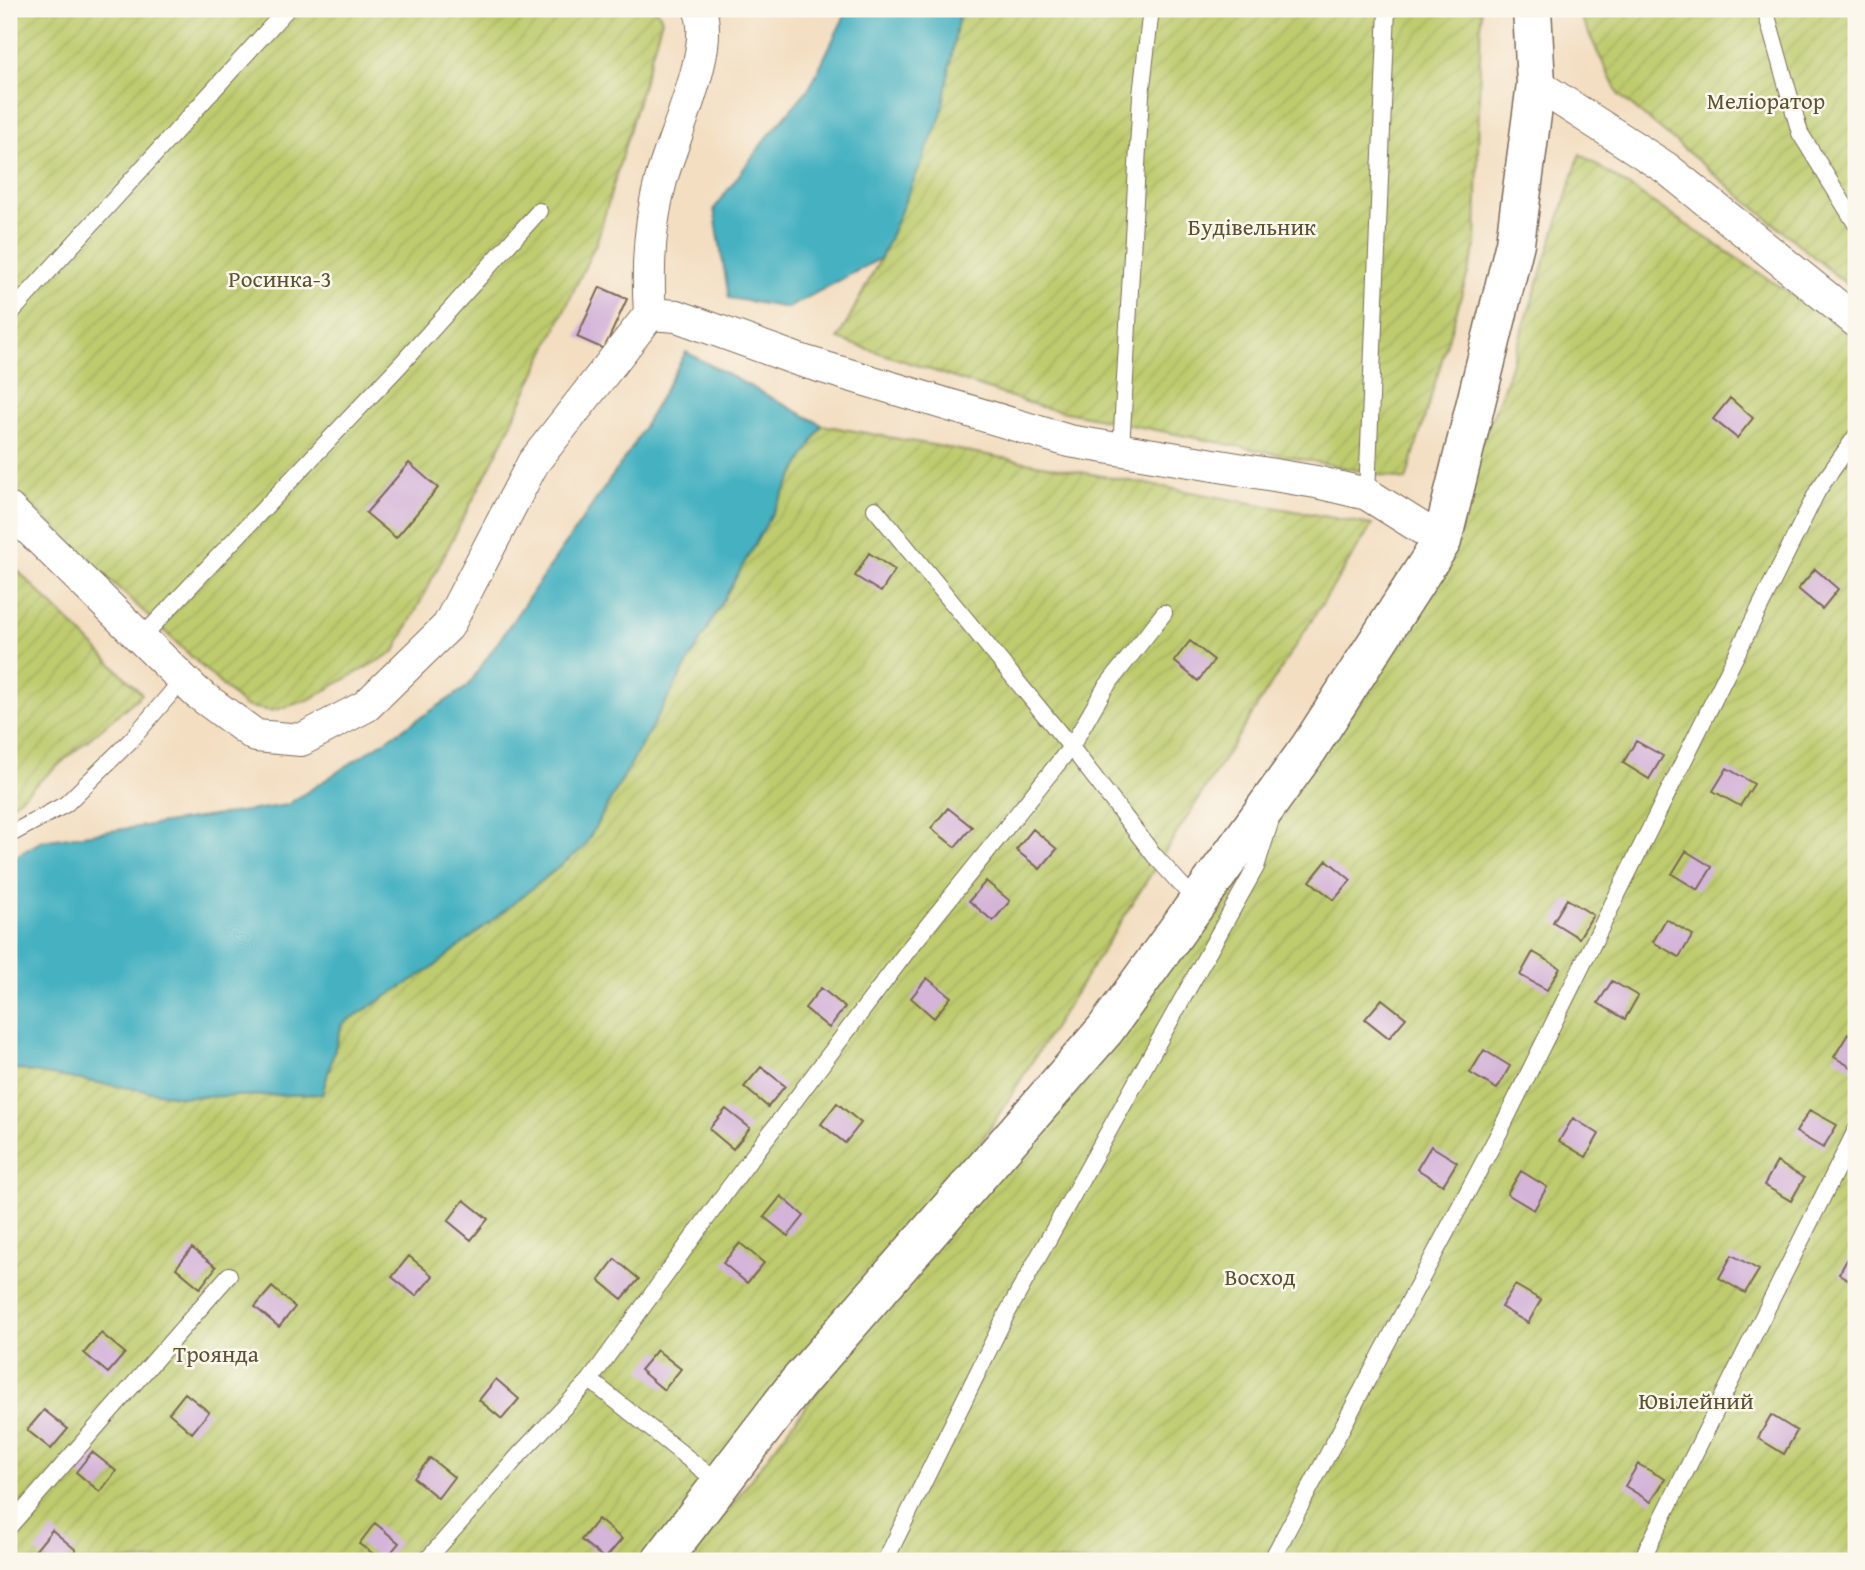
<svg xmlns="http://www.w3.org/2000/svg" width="1865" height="1570" viewBox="0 0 1865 1570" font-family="'Gentium Book Plus',serif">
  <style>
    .garden { fill: url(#garden-furrows); stroke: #7c7b46; stroke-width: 2 }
    .water { fill: #44b1c1; stroke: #406e70; stroke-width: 2 }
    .building { fill: #d4b4d9 }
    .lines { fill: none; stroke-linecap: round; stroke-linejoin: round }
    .lane-casing { stroke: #7b6957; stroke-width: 18 }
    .street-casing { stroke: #7b6957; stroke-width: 34 }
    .secondary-casing { stroke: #7b6957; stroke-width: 41 }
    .lane { stroke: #fff; stroke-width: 16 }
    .street { stroke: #fff; stroke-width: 32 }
    .secondary { stroke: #fff; stroke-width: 38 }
    .labels { text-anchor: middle; stroke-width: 5; stroke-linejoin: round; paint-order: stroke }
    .park-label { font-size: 23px; fill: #5c5232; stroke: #fbf7ec }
  </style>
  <defs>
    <pattern id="garden-furrows" width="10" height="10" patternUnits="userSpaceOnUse" patternTransform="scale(1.75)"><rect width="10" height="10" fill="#becc6e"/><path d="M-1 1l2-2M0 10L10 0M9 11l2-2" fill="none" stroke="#a4af5f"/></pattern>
  </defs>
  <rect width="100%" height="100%" fill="#fbf7ec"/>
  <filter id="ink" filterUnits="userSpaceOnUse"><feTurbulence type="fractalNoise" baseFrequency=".0143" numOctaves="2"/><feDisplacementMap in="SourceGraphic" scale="14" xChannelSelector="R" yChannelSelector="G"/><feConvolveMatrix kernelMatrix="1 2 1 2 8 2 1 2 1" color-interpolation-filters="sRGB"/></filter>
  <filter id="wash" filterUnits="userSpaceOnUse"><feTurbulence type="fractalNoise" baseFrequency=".00686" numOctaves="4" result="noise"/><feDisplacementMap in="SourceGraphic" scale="28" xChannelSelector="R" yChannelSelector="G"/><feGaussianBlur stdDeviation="1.57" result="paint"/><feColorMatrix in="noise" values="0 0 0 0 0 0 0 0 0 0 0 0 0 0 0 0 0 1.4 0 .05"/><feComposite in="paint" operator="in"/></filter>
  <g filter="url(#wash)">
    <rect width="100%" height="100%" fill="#f3dec1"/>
    <path class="garden" d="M 9,9 L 657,9 L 662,19 L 597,241 L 504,439 L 395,651 L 308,700 L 272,711 L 244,706 L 9,485 Z
      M 960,9 L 1481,9 L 1476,246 L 1406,480 L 1041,407 L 838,339 L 881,258 L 940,116 Z
      M 1577,9 L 1856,9 L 1856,292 L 1618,94 Z
      M 1580,154 L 1842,328 L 1856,342 L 1856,1561 L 689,1561 L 1405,614 L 1501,396 Z
      M 822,425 L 1372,525 L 888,1289 L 668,1561 L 9,1561 L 9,1068 L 183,1097 L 322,1094 L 342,1024 L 431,969 L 584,847 Z
      M 9,562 L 142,694 L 9,807 Z"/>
    <path class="water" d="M 848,9 L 960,9 L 941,116 L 881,258 L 788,308 L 729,298 L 714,209 L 764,141 L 810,87 Z
      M 686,352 L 822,425 L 584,847 L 431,969 L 342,1024 L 322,1094 L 183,1097 L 9,1068 L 9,860 L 42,841 L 287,805 L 467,687 L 633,446 Z"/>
    <g id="blocks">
      <path class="building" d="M 600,287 L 627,299 L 604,349 L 577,337 Z
        M 1730,398 L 1753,418 L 1737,438 L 1713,419 Z
        M 409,463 L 438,488 L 396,538 L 366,513 Z
        M 869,553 L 895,570 L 881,592 L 855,576 Z
        M 1815,569 L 1838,589 L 1822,609 L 1798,589 Z
        M 1190,641 L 1214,660 L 1198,681 L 1174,661 Z
        M 1636,741 L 1663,756 L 1649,779 L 1623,763 Z
        M 1727,768 L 1754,784 L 1740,806 L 1713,791 Z
        M 948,808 L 972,827 L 955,847 L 931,828 Z
        M 1033,829 L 1057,849 L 1040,869 L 1016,850 Z
        M 1686,851 L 1712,867 L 1698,890 L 1672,874 Z
        M 1327,860 L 1351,880 L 1334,900 L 1310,881 Z
        M 986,881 L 1010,901 L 993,921 L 969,901 Z
        M 1567,899 L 1593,915 L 1579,938 L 1553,922 Z
        M 1666,919 L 1693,935 L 1679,957 L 1653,942 Z
        M 1533,952 L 1560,968 L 1547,990 L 1520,975 Z
        M 927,978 L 951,997 L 934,1018 L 911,998 Z
        M 1612,981 L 1638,996 L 1625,1019 L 1598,1003 Z
        M 821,988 L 845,1007 L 829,1028 L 805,1008 Z
        M 1382,999 L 1406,1018 L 1389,1038 L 1365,1019 Z
        M 1848,1034 L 1856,1040 L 1856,1070 L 1834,1057 Z
        M 1484,1050 L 1510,1066 L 1497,1089 L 1470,1073 Z
        M 761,1067 L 785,1086 L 768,1107 L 744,1087 Z
        M 837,1103 L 861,1123 L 845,1143 L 821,1124 Z
        M 726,1109 L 750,1128 L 733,1149 L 709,1129 Z
        M 1810,1110 L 1837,1125 L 1823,1148 L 1796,1132 Z
        M 1573,1118 L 1599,1134 L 1586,1157 L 1559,1141 Z
        M 1431,1146 L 1457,1162 L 1443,1185 L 1417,1169 Z
        M 1777,1162 L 1804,1178 L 1791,1201 L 1764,1185 Z
        M 1521,1171 L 1547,1187 L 1534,1210 L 1507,1194 Z
        M 781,1196 L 804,1216 L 788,1236 L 764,1217 Z
        M 464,1200 L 488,1219 L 471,1240 L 448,1221 Z
        M 740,1243 L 764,1263 L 747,1283 L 723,1263 Z
        M 192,1248 L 216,1267 L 200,1288 L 176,1268 Z
        M 1852,1251 L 1856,1253 L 1856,1284 L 1839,1274 Z
        M 1732,1255 L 1759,1270 L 1745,1293 L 1719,1278 Z
        M 409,1256 L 433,1276 L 416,1296 L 392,1277 Z
        M 615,1259 L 639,1279 L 622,1299 L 599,1280 Z
        M 1515,1285 L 1541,1300 L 1528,1323 L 1501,1307 Z
        M 272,1287 L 295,1307 L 279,1327 L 255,1307 Z
        M 101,1333 L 125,1353 L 108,1373 L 84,1353 Z
        M 657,1350 L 681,1369 L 664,1390 L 640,1370 Z
        M 496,1379 L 519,1399 L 502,1419 L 479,1400 Z
        M 185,1393 L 209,1412 L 192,1433 L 169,1413 Z
        M 44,1410 L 68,1429 L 51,1449 L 27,1430 Z
        M 1771,1415 L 1797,1431 L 1784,1454 L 1758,1438 Z
        M 92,1452 L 116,1471 L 100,1492 L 76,1472 Z
        M 430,1458 L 454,1477 L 438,1498 L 414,1478 Z
        M 1638,1464 L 1665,1479 L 1651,1502 L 1625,1486 Z
        M 598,1519 L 622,1539 L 605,1559 L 581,1540 Z
        M 375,1523 L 399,1543 L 384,1561 L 359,1544 Z
        M 52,1530 L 76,1550 L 66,1561 L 48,1561 L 35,1551 Z"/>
    </g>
  </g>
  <g filter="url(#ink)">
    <use href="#blocks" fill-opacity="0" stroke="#7b6957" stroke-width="2"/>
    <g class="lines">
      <g class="lane-casing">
        <path id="lane" d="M 1765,9 L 1800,133 L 1856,224
          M 9,315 L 287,9
          M 1121,449 L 1141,95 L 1151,9
          M 1367,494 L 1387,9
          M 875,509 L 1071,747 L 1154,855 L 1197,902
          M 141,638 L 401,364 L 539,211
          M 9,835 L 66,804 L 131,740 L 183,679
          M 590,1380 L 720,1484
          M 9,1527 L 229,1275
          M 426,1561 L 520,1454 L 590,1380 L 728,1189 L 908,950 L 1071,747 L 1105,688 L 1164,613
          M 885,1561 L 1006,1315 L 1256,867 L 1270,823
          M 1271,1561 L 1500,1131 L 1818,490 L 1856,436
          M 1641,1561 L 1856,1130"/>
      </g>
      <g class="street-casing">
        <path id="street" d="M 1536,84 L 1666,168 L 1856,321
          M 650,314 L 677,316 L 799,360 L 1069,441 L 1316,482 L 1367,494 L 1442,541
          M 9,509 L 196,692 L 256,736 L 301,740 L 366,706 L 448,626 L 533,463 L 650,314 C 647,269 649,224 661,180 C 672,139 717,45 699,9"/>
      </g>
      <g class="secondary-casing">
        <path id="secondary" d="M 661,1561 L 797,1384 L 1105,1030 L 1309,748 L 1442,541 L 1515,243 L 1536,84 L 1532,9"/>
      </g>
      <use href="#lane" class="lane"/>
      <use href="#street" class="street"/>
      <use href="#secondary" class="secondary"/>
    </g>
  </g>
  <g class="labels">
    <g class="park-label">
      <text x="1766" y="109">Меліоратор</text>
      <text x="1252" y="235">Будівельник</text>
      <text x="280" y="287">Росинка-3</text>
      <text x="1260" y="1285">Восход</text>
      <text x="216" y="1362">Троянда</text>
      <text x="1696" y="1409">Ювілейний</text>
    </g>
  </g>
  <rect width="1865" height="1570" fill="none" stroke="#fbf7ec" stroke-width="35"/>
</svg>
